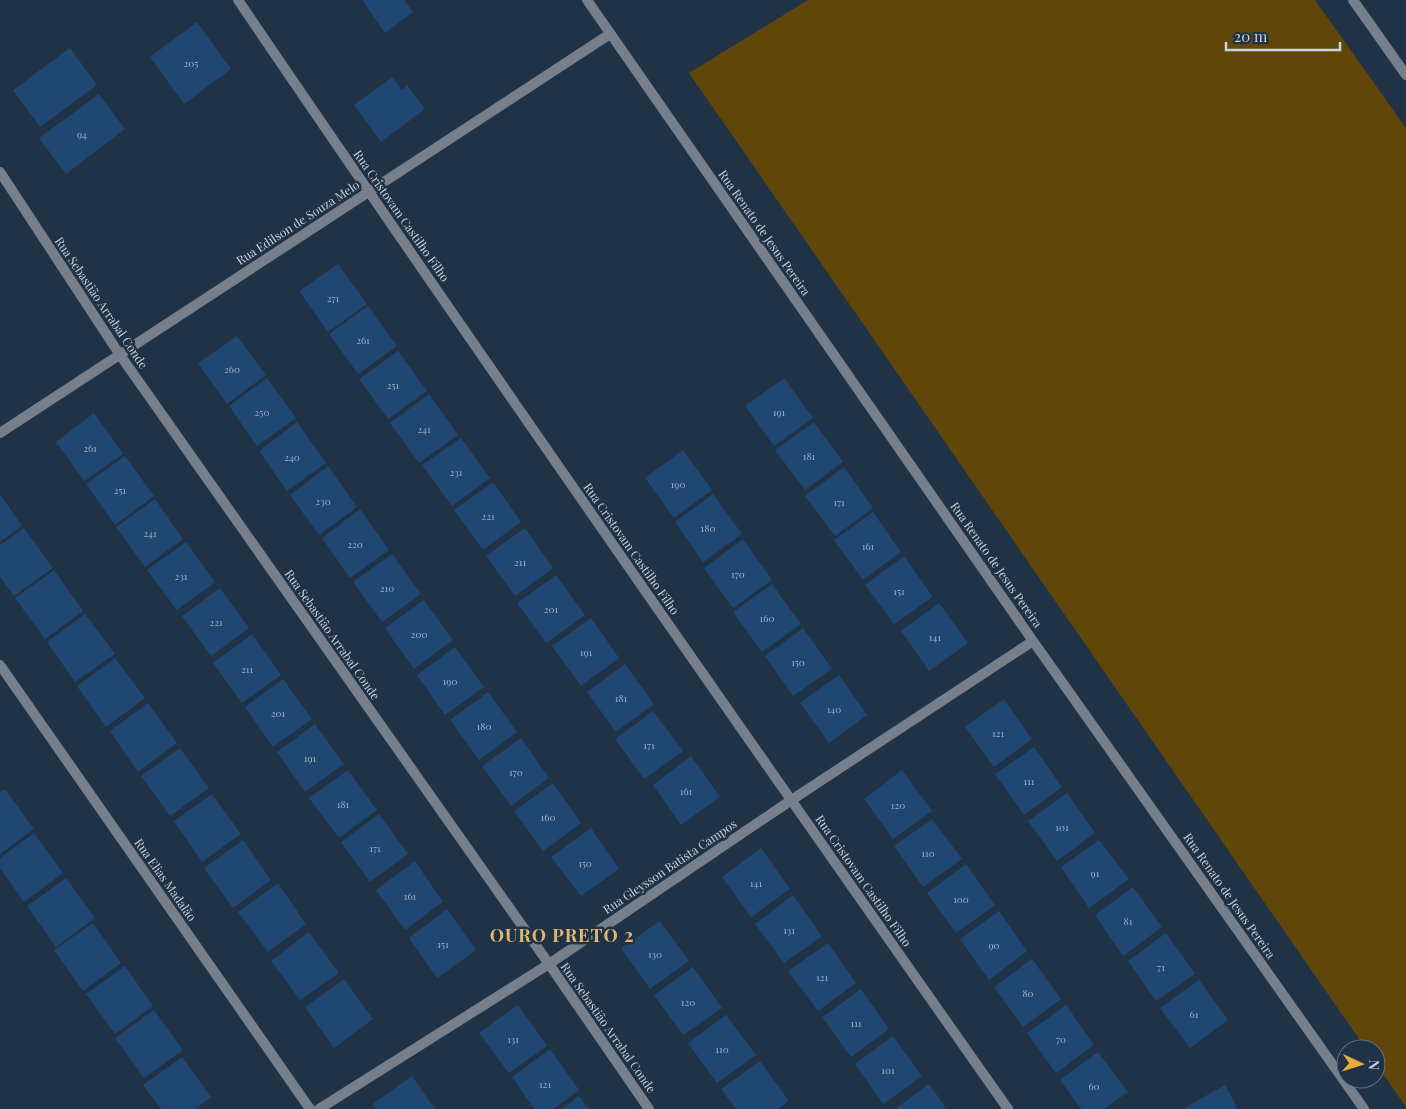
<svg xmlns="http://www.w3.org/2000/svg" width="1406" height="1109" viewBox="0 0 1406 1109" font-family="'Playfair Display',serif">
  <style>
    .green { fill: #614609 }
    .building { fill: #1f4772 }
    .lines { fill: none; stroke-linecap: round; stroke-linejoin: round }
    .street { stroke: #77808a; stroke-width: 10 }
    .labels { text-anchor: middle; stroke-width: 5; stroke-linejoin: round; paint-order: stroke }
    .number-label { font-size: 10px; fill: #9eb0c4 }
    .street-label { font-size: 12px; fill: #c8d3e0; stroke: #203246 }
    .district-label { font-size: 18px; font-weight: bold; letter-spacing: 1px; fill: #dfb871; stroke: #203246 }
  </style>
  <rect width="100%" height="100%" fill="#203246"/>
  <path class="green" d="M 808,0 L 1315,0 L 1406,128 L 1406,1107 L 1376,1064 L 1376,1049 L 1366,1049 L 689,73 Z"/>
  <path class="building" d="M 362,0 L 404,0 L 413,12 L 385,33 Z
    M 197,22 L 231,69 L 184,104 L 150,57 Z
    M 70,48 L 97,85 L 40,127 L 13,90 Z
    M 392,77 L 402,90 L 407,85 L 425,109 L 381,142 L 354,105 Z
    M 99,94 L 125,129 L 66,174 L 39,138 Z
    M 338,264 L 367,304 L 328,332 L 299,291 Z
    M 368,306 L 397,346 L 358,374 L 329,334 Z
    M 237,336 L 266,375 L 227,404 L 198,363 Z
    M 398,351 L 427,391 L 388,419 L 359,379 Z
    M 267,378 L 296,418 L 257,446 L 229,406 Z
    M 784,378 L 813,418 L 774,446 L 745,406 Z
    M 429,394 L 458,435 L 419,463 L 390,423 Z
    M 94,413 L 123,454 L 84,481 L 56,442 Z
    M 297,422 L 326,463 L 287,491 L 259,451 Z
    M 814,422 L 843,462 L 805,490 L 775,450 Z
    M 461,438 L 490,478 L 452,506 L 422,465 Z
    M 683,450 L 712,490 L 674,518 L 645,478 Z
    M 125,456 L 154,496 L 115,525 L 86,484 Z
    M 328,466 L 357,507 L 319,535 L 290,495 Z
    M 844,467 L 873,508 L 835,536 L 805,496 Z
    M 493,482 L 521,522 L 483,550 L 454,510 Z
    M 0,494 L 22,526 L 0,542 Z
    M 713,494 L 742,534 L 703,562 L 675,522 Z
    M 155,499 L 183,539 L 145,567 L 116,527 Z
    M 360,509 L 389,550 L 350,578 L 322,538 Z
    M 873,512 L 901,552 L 863,580 L 834,540 Z
    M 24,528 L 53,568 L 14,596 L 0,577 L 0,545 Z
    M 525,528 L 553,568 L 515,596 L 486,556 Z
    M 743,539 L 772,580 L 733,608 L 704,568 Z
    M 186,542 L 215,582 L 177,610 L 147,570 Z
    M 392,554 L 421,594 L 382,622 L 353,582 Z
    M 904,556 L 933,597 L 894,624 L 865,585 Z
    M 54,570 L 83,611 L 45,639 L 15,598 Z
    M 556,575 L 585,615 L 546,643 L 517,603 Z
    M 772,584 L 801,624 L 762,652 L 733,612 Z
    M 220,588 L 249,628 L 211,656 L 182,616 Z
    M 424,600 L 453,640 L 414,669 L 385,628 Z
    M 939,603 L 968,643 L 929,671 L 901,631 Z
    M 85,614 L 115,654 L 75,682 L 47,642 Z
    M 591,618 L 619,658 L 581,686 L 552,646 Z
    M 803,628 L 832,669 L 793,696 L 765,656 Z
    M 252,634 L 281,675 L 242,703 L 213,663 Z
    M 455,647 L 484,687 L 445,715 L 417,675 Z
    M 115,658 L 145,698 L 106,727 L 77,686 Z
    M 625,664 L 654,704 L 616,732 L 587,692 Z
    M 839,675 L 867,715 L 829,743 L 800,703 Z
    M 283,679 L 312,719 L 273,747 L 245,707 Z
    M 488,692 L 517,732 L 479,760 L 450,720 Z
    M 1004,699 L 1032,739 L 994,767 L 965,727 Z
    M 148,703 L 177,743 L 138,772 L 110,731 Z
    M 653,711 L 683,751 L 644,779 L 615,739 Z
    M 315,724 L 344,764 L 305,792 L 277,752 Z
    M 521,738 L 549,778 L 511,806 L 482,766 Z
    M 1034,747 L 1062,787 L 1024,815 L 995,774 Z
    M 180,748 L 209,788 L 170,816 L 141,776 Z
    M 691,756 L 720,797 L 681,825 L 653,785 Z
    M 348,770 L 377,810 L 339,838 L 309,798 Z
    M 902,770 L 932,811 L 893,839 L 864,799 Z
    M 553,783 L 581,823 L 543,851 L 514,811 Z
    M 5,789 L 34,829 L 0,854 L 0,792 Z
    M 1067,793 L 1095,833 L 1057,861 L 1028,821 Z
    M 212,794 L 241,834 L 202,862 L 174,821 Z
    M 379,814 L 408,854 L 370,882 L 341,842 Z
    M 932,819 L 962,859 L 923,887 L 894,846 Z
    M 591,828 L 619,869 L 581,896 L 551,857 Z
    M 34,833 L 63,873 L 24,902 L 0,868 L 0,858 Z
    M 243,840 L 271,880 L 233,908 L 204,868 Z
    M 1099,840 L 1129,879 L 1089,908 L 1061,867 Z
    M 761,848 L 790,889 L 751,917 L 722,877 Z
    M 415,861 L 443,902 L 405,930 L 376,890 Z
    M 966,864 L 995,905 L 956,933 L 927,893 Z
    M 66,878 L 95,918 L 56,947 L 27,906 Z
    M 278,883 L 306,924 L 268,952 L 238,912 Z
    M 1133,887 L 1162,927 L 1123,956 L 1095,915 Z
    M 793,895 L 822,936 L 784,963 L 755,924 Z
    M 447,909 L 476,950 L 437,978 L 409,938 Z
    M 999,911 L 1027,951 L 989,980 L 960,939 Z
    M 660,921 L 689,961 L 650,989 L 621,948 Z
    M 93,923 L 121,963 L 83,991 L 54,950 Z
    M 309,932 L 339,973 L 300,1000 L 271,961 Z
    M 1166,933 L 1195,974 L 1156,1001 L 1128,961 Z
    M 828,943 L 856,983 L 818,1011 L 788,971 Z
    M 1032,959 L 1061,999 L 1023,1027 L 994,987 Z
    M 125,966 L 153,1006 L 115,1034 L 86,994 Z
    M 693,967 L 722,1008 L 683,1035 L 654,995 Z
    M 344,979 L 373,1019 L 334,1048 L 305,1007 Z
    M 1199,980 L 1228,1020 L 1190,1048 L 1160,1008 Z
    M 861,989 L 889,1029 L 851,1057 L 822,1017 Z
    M 518,1005 L 547,1046 L 509,1073 L 479,1033 Z
    M 1066,1005 L 1094,1045 L 1056,1073 L 1027,1033 Z
    M 154,1010 L 183,1050 L 144,1078 L 115,1038 Z
    M 726,1015 L 756,1055 L 717,1083 L 688,1043 Z
    M 893,1036 L 922,1076 L 883,1104 L 855,1064 Z
    M 550,1049 L 579,1090 L 553,1109 L 534,1109 L 512,1077 Z
    M 1098,1052 L 1128,1092 L 1104,1109 L 1081,1109 L 1060,1080 Z
    M 182,1057 L 211,1097 L 195,1109 L 161,1109 L 143,1085 Z
    M 760,1061 L 789,1101 L 778,1109 L 736,1109 L 721,1089 Z
    M 412,1076 L 435,1109 L 376,1109 L 373,1104 Z
    M 929,1084 L 947,1109 L 895,1109 Z
    M 1225,1085 L 1238,1109 L 1185,1109 L 1184,1108 Z
    M 579,1096 L 589,1109 L 562,1109 Z"/>
  <g class="lines">
    <path class="street" d="M 238,0 C 491,372 749,741 1008,1109
      M 587,0 L 1033,641 L 1364,1109
      M 1353,0 L 1406,75
      M 0,172 L 120,355 L 549,964 L 649,1109
      M 0,433 L 610,34
      M 0,665 L 310,1109
      M 319,1109 L 549,964 L 790,801 L 1033,641"/>
  </g>
  <g class="labels">
    <g class="number-label">
      <text x="191" y="67">205</text>
      <text x="82" y="138">94</text>
      <text x="333" y="302">271</text>
      <text x="363" y="344">261</text>
      <text x="232" y="373">260</text>
      <text x="393" y="389">251</text>
      <text x="262" y="416">250</text>
      <text x="779" y="416">191</text>
      <text x="424" y="433">241</text>
      <text x="90" y="452">261</text>
      <text x="809" y="460">181</text>
      <text x="292" y="461">240</text>
      <text x="456" y="476">231</text>
      <text x="678" y="488">190</text>
      <text x="120" y="494">251</text>
      <text x="323" y="505">230</text>
      <text x="839" y="506">171</text>
      <text x="488" y="520">221</text>
      <text x="708" y="532">180</text>
      <text x="150" y="537">241</text>
      <text x="355" y="548">220</text>
      <text x="868" y="550">161</text>
      <text x="520" y="566">211</text>
      <text x="738" y="578">170</text>
      <text x="181" y="580">231</text>
      <text x="387" y="592">210</text>
      <text x="899" y="595">151</text>
      <text x="551" y="613">201</text>
      <text x="767" y="622">160</text>
      <text x="216" y="626">221</text>
      <text x="419" y="638">200</text>
      <text x="935" y="641">141</text>
      <text x="586" y="656">191</text>
      <text x="798" y="666">150</text>
      <text x="247" y="673">211</text>
      <text x="450" y="685">190</text>
      <text x="621" y="702">181</text>
      <text x="834" y="713">140</text>
      <text x="278" y="717">201</text>
      <text x="484" y="730">180</text>
      <text x="998" y="737">121</text>
      <text x="649" y="749">171</text>
      <text x="310" y="762">191</text>
      <text x="516" y="776">170</text>
      <text x="1029" y="785">111</text>
      <text x="686" y="795">161</text>
      <text x="343" y="808">181</text>
      <text x="898" y="809">120</text>
      <text x="548" y="821">160</text>
      <text x="1062" y="831">101</text>
      <text x="375" y="852">171</text>
      <text x="928" y="857">110</text>
      <text x="585" y="867">150</text>
      <text x="1095" y="877">91</text>
      <text x="756" y="887">141</text>
      <text x="410" y="900">161</text>
      <text x="961" y="903">100</text>
      <text x="1128" y="925">81</text>
      <text x="789" y="934">131</text>
      <text x="443" y="948">151</text>
      <text x="994" y="949">90</text>
      <text x="655" y="958">130</text>
      <text x="1161" y="971">71</text>
      <text x="822" y="981">121</text>
      <text x="1028" y="997">80</text>
      <text x="688" y="1006">120</text>
      <text x="1194" y="1018">61</text>
      <text x="856" y="1027">111</text>
      <text x="513" y="1043">131</text>
      <text x="1061" y="1043">70</text>
      <text x="722" y="1053">110</text>
      <text x="888" y="1074">101</text>
      <text x="545" y="1088">121</text>
      <text x="1094" y="1090">60</text>
    </g>
    <g class="street-label">
      <text transform="translate(401 216) rotate(55)" y="4">Rua Cristovam Castilho Filho</text>
      <text transform="translate(298 223) rotate(-33)" y="4">Rua Edilson de Souza Melo</text>
      <text transform="translate(764 233) rotate(55)" y="4">Rua Renato de Jesus Pereira</text>
      <text transform="translate(101 303) rotate(56)" y="4">Rua Sebastião Arrabal Conde</text>
      <text transform="translate(631 549) rotate(55)" y="4">Rua Cristovam Castilho Filho</text>
      <text transform="translate(996 565) rotate(55)" y="4">Rua Renato de Jesus Pereira</text>
      <text transform="translate(332 635) rotate(55)" y="4">Rua Sebastião Arrabal Conde</text>
      <text transform="translate(670 867) rotate(-34)" y="4">Rua Gleysson Batista Campos</text>
      <text transform="translate(165 880) rotate(55)" y="4">Rua Elias Madalão</text>
      <text transform="translate(863 881) rotate(55)" y="4">Rua Cristovam Castilho Filho</text>
      <text transform="translate(1229 896) rotate(55)" y="4">Rua Renato de Jesus Pereira</text>
      <text transform="translate(608 1028) rotate(55)" y="4">Rua Sebastião Arrabal Conde</text>
    </g>
    <g class="district-label">
      <text x="562" y="942">OURO PRETO 2</text>
    </g>
  </g>
  <g transform="translate(1361 1064) rotate(94)"><circle r="24" fill="#203246" stroke="#637284"/>
  <path d="M0-4L9 19L0 12L-9 19Z" fill="#e5ad35"/>
  <text y="-8" font-size="14" font-weight="bold" text-anchor="middle" fill="#c8d3e0">N</text>
  </g>
  <path d="M1226 42v8h114v-8" fill="none" stroke="#c8d3e0" stroke-width="2.5"/>
  <text x="1234" y="42" font-size="15" fill="#c8d3e0" stroke="#203246" stroke-width="4" paint-order="stroke">20 m</text>
</svg>
